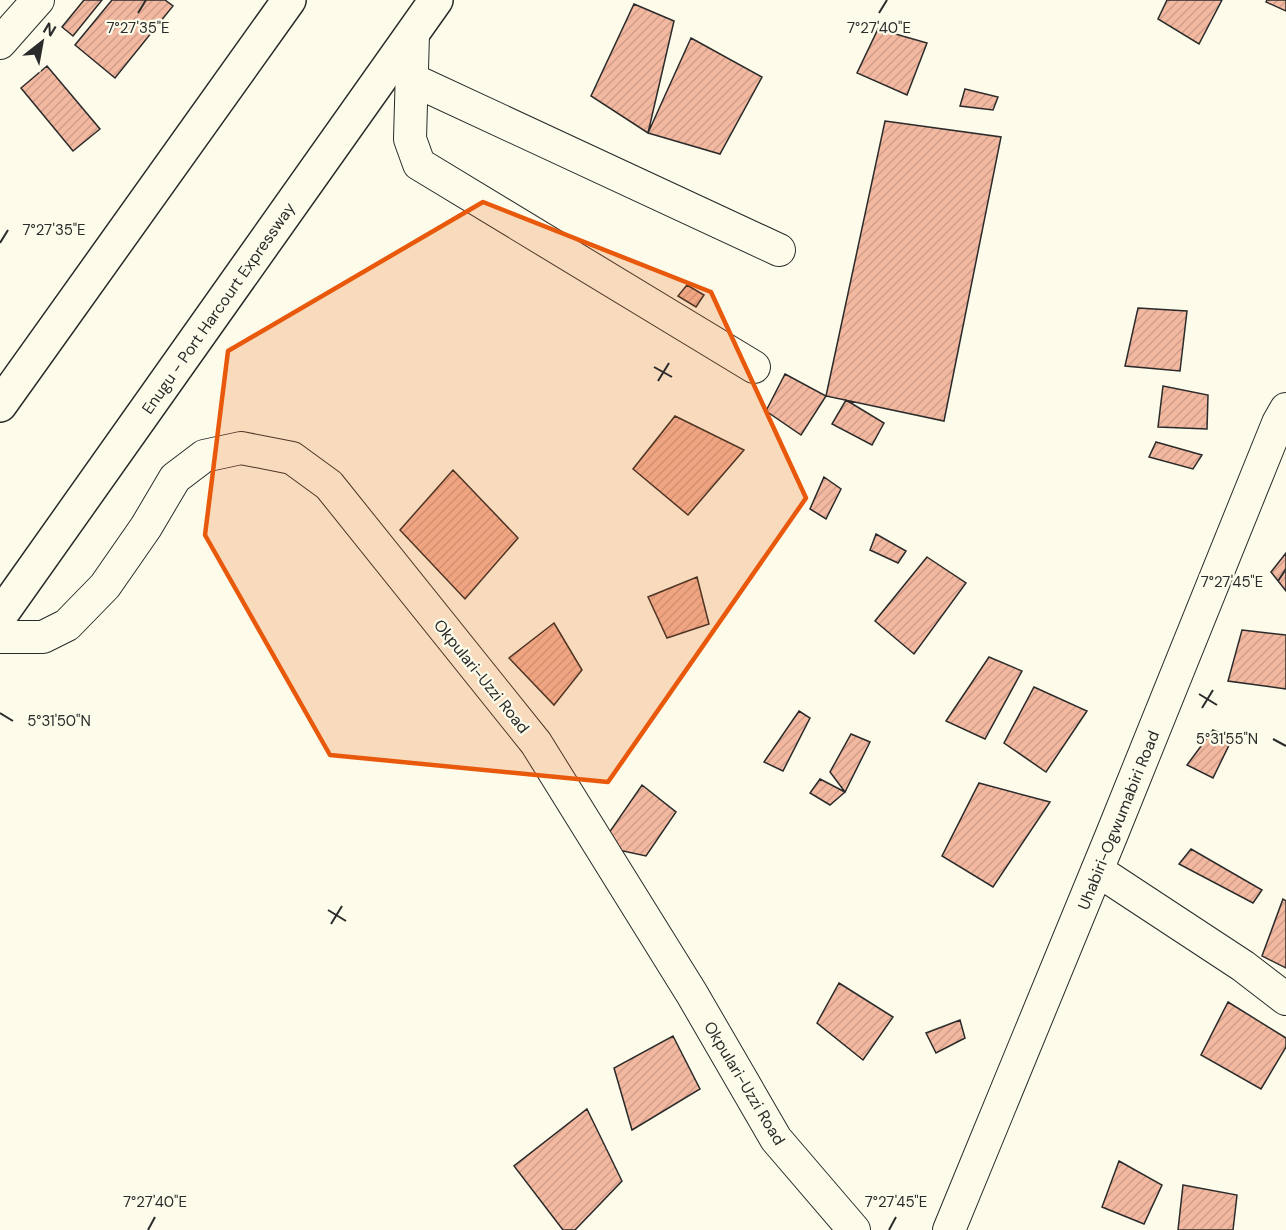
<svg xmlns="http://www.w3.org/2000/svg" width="1286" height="1230" viewBox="0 0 1286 1230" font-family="'DM Sans',sans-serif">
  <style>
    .building { fill: url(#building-hatch); stroke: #2b2b2b; stroke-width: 1.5 }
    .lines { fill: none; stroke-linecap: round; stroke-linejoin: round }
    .minor-casing { stroke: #2b2b2b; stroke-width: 34 }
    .highway-casing { stroke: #2b2b2b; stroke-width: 36 }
    .minor { stroke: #fdfbea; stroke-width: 32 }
    .highway { stroke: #fdfbea; stroke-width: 33 }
    .marked { fill: #e8590c; fill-opacity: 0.2; stroke: #e8590c; stroke-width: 4.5; stroke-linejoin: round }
    .ticks { fill: none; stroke: #2b2b2b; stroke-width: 2 }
    .labels { text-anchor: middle; stroke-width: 4.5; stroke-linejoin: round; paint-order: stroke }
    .street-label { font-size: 16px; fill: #2b2b2b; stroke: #fdfbea }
    .ticks-label { font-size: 15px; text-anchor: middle; fill: #2b2b2b; stroke: #fdfbea; stroke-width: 4.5; stroke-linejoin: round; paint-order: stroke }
  </style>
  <defs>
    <pattern id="building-hatch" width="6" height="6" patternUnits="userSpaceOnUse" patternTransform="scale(1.5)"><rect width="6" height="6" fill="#f2b8a0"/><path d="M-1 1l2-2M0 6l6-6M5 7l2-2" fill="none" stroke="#d09e8a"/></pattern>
  </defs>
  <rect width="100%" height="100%" fill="#fdfbea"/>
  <path class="building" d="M 84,0 L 102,0 L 73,36 L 62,27 Z
    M 112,0 L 165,0 L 173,6 L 115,78 L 75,45 Z
    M 1167,0 L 1222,0 L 1199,44 L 1158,19 Z
    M 1267,0 L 1286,0 L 1286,11 L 1266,2 Z
    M 634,4 L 674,21 L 648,133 L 591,96 Z
    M 878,29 L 927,43 L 907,95 L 857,73 Z
    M 691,38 L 762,77 L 720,154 L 648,133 Z
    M 47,66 L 100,129 L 73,151 L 21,88 Z
    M 965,89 L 998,97 L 993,110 L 960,106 Z
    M 885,121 L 1001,137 L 944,421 L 826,396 Z
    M 687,285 L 704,295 L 696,307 L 678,296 Z
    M 1138,308 L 1187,311 L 1180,371 L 1125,366 Z
    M 785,374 L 826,396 L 801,435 L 766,411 Z
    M 1163,386 L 1208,395 L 1207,429 L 1158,427 Z
    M 846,400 L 884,423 L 872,445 L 832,424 Z
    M 675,416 L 744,450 L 688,515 L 633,469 Z
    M 1156,442 L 1202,455 L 1193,469 L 1149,457 Z
    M 453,470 L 518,538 L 465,599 L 400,530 Z
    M 824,477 L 841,489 L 826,519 L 810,509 Z
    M 876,534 L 906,551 L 898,563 L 870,550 Z
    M 1286,553 L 1286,591 L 1271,572 Z
    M 927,557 L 966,583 L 914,654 L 875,621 Z
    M 697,577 L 709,624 L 667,638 L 648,597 Z
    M 554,623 L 582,670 L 554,705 L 509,658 Z
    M 1242,630 L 1286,635 L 1286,689 L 1228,681 Z
    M 989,657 L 1022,671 L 985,739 L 946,721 Z
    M 1034,687 L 1087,711 L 1046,772 L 1004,743 Z
    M 799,711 L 810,718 L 783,771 L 764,762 Z
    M 1213,730 L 1232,739 L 1213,778 L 1187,765 Z
    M 851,734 L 870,742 L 845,792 L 830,772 Z
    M 820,779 L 845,792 L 830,805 L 810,793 Z
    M 979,783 L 1050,802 L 993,887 L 942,856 Z
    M 642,785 L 676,812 L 646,856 L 600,846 Z
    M 1191,849 L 1262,890 L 1253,903 L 1179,864 Z
    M 1283,899 L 1286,901 L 1286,968 L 1262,956 Z
    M 839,983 L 893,1017 L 863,1060 L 817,1023 Z
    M 1228,1002 L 1286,1038 L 1286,1047 L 1261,1089 L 1201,1055 Z
    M 960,1020 L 965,1038 L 936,1053 L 926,1033 Z
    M 673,1036 L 700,1089 L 632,1130 L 614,1068 Z
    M 587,1109 L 622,1181 L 575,1230 L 563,1230 L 514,1166 Z
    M 1119,1161 L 1162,1185 L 1144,1224 L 1102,1207 Z
    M 1183,1185 L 1237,1195 L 1233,1230 L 1178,1230 Z"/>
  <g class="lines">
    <g class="minor-casing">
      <path id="minor" d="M 413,34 L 410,139 L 419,164 L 754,367
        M 0,43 L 38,0
        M 411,79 L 779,250
        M 0,637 L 43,637 L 67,625 L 105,586 L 146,527 L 175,478 L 204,456 L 241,448 L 292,458 L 329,485 L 536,743 L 692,994 L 776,1139 L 854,1230
        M 1097,870 L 1243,966 L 1286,999
        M 949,1230 L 1112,834 L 1278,423 L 1286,409"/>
    </g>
    <g class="highway-casing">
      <path id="highway" d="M 0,405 L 289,0
        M 0,616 L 436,0"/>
    </g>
    <use href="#minor" class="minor"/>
    <use href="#highway" class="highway"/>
  </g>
  <path class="marked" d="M 483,202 L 711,292 L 806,498 L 608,782 L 330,755 L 205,535 L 228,351 Z"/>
  <path class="ticks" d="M 138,13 L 146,0M 879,13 L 887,0M 0,243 L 8,230M 654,367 L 672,377M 658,381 L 669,363M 1278,581 L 1286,569M 1199,694 L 1217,705M 1202,708 L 1213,690M 0,713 L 13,721M 1273,739 L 1286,746M 328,910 L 346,921M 331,924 L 342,906M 148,1230 L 155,1217M 889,1230 L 896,1217"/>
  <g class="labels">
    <g class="street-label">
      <text transform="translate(218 308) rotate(-55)" y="6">Enugu - Port Harcourt Expressway</text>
      <text transform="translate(482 676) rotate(51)" y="6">Okpulari-Uzzi Road</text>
      <text transform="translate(1118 820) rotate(-68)" y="6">Uhabiri-Ogwumabiri Road</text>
      <text transform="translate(745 1083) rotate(59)" y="6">Okpulari-Uzzi Road</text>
    </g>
  </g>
  <g class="ticks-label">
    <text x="138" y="33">7°27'35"E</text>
    <text x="879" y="33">7°27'40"E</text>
    <text x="54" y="235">7°27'35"E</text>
    <text x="1232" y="587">7°27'45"E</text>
    <text x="59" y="726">5°31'50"N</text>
    <text x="1227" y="744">5°31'55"N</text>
    <text x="155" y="1207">7°27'40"E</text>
    <text x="896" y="1207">7°27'45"E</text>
  </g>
  <g transform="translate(42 42) rotate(31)" stroke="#fdfbea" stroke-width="4.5" paint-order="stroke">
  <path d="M0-4.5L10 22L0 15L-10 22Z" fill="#2b2b2b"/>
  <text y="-9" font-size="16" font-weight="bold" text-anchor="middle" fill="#2b2b2b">N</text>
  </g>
</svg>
